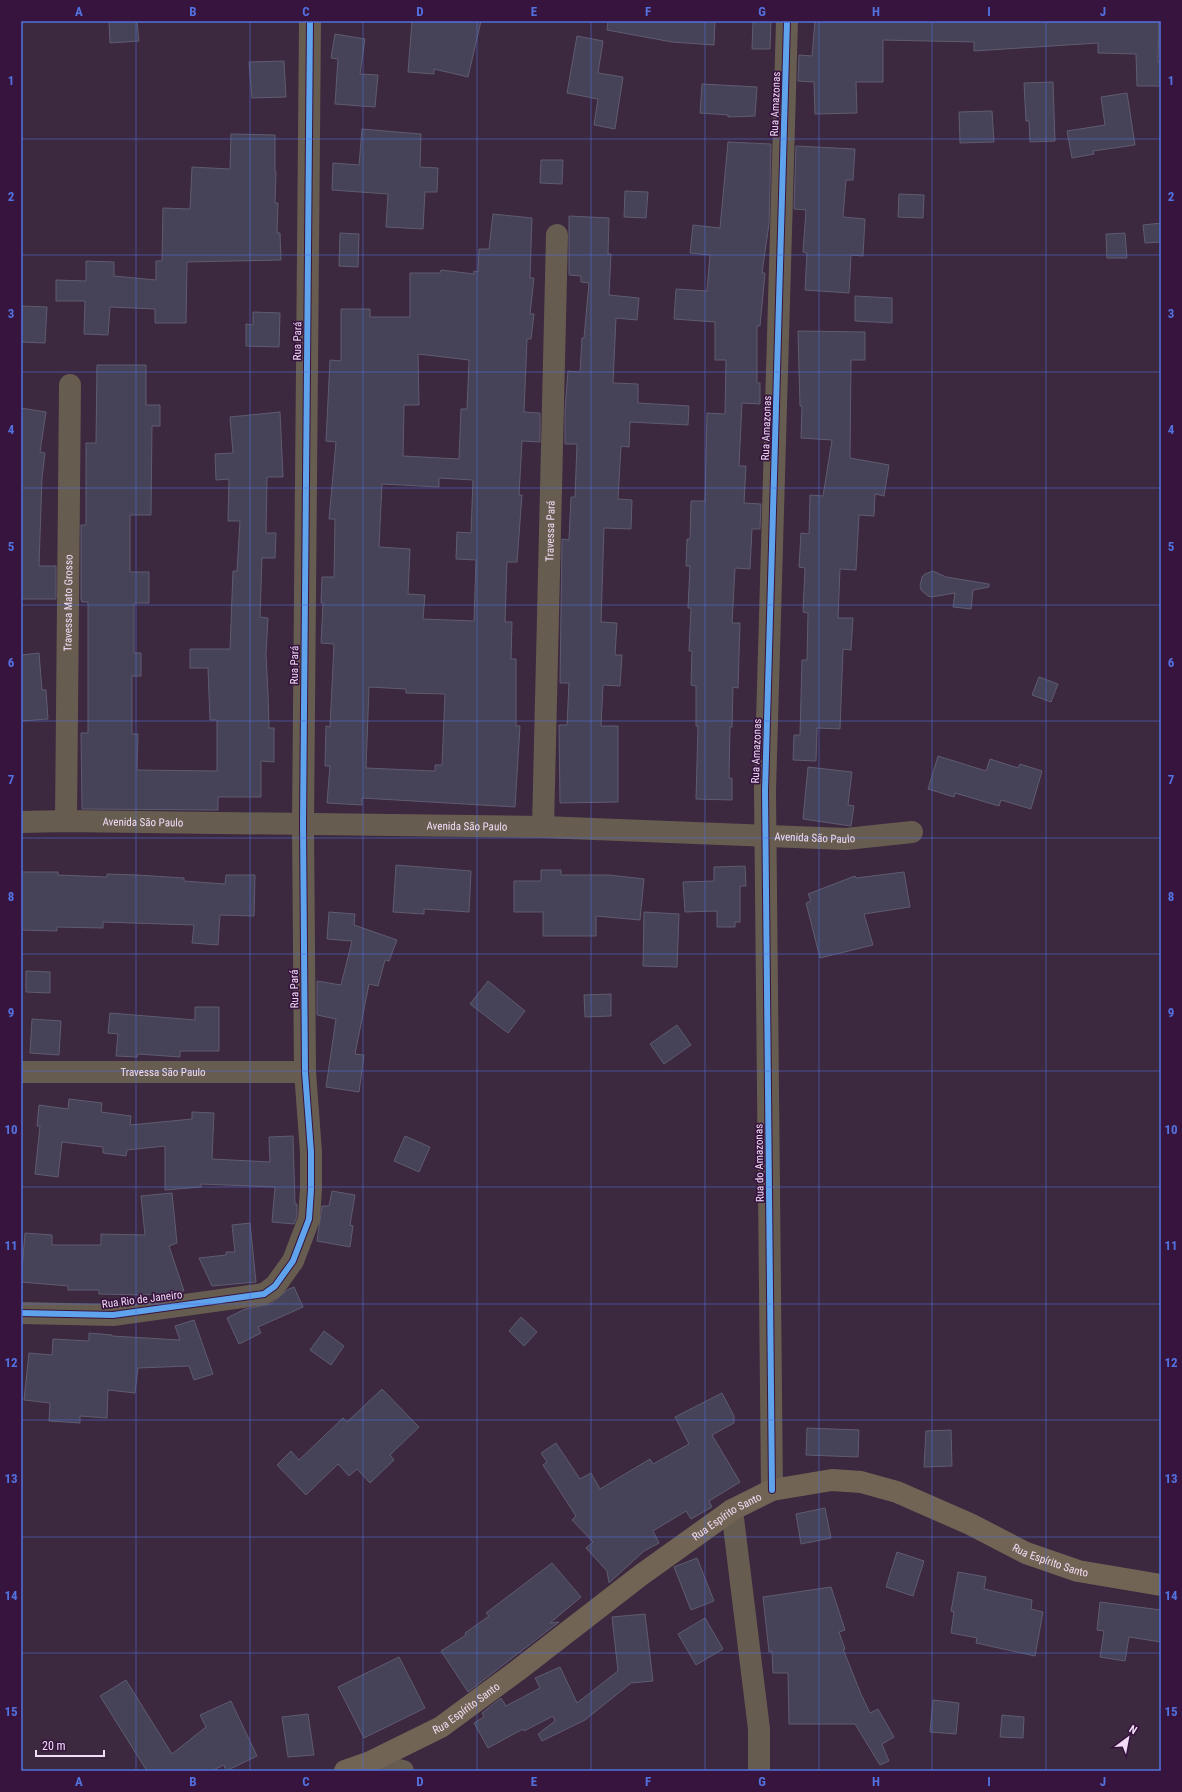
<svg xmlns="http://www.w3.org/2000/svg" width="1182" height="1792" viewBox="0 0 1182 1792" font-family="'Roboto Condensed',sans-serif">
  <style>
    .building { fill: #464359; stroke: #5f5c70; fill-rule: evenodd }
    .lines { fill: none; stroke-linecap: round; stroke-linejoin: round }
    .street { stroke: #675c50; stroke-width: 22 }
    .secondary { stroke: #726454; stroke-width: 22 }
    .cycleway-casing { stroke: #37143e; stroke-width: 8 }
    .cycleway { stroke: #60a3ed; stroke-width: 6 }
    .grid { fill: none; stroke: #5272e0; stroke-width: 1; stroke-opacity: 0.55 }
    .labels { text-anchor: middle; stroke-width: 3.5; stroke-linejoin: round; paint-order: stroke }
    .street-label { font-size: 11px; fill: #f2dcf7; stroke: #37143e }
    .neatline { fill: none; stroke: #5272e0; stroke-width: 1.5 }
    .grid-label { font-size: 13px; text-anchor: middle; font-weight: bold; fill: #5272e0 }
  </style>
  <rect width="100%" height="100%" fill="#3c283f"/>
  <path class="building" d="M 109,21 L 137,21 L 139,41 L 110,43 Z
    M 412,21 L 481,21 L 468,77 L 434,69 L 434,74 L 408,72 Z
    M 608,21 L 715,21 L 714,45 L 672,42 L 607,30 Z
    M 753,21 L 771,21 L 770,49 L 752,49 Z
    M 815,21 L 1159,21 L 1158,62 L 1161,62 L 1161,86 L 1137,86 L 1136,54 L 1098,53 L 1098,43 L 974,51 L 974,42 L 883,40 L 883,82 L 856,82 L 857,113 L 815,114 L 814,82 L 798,81 L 799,55 L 812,56 Z
    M 335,34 L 365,39 L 360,74 L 378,75 L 375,107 L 335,104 L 338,59 L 331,58 Z
    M 577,36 L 603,41 L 598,73 L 623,77 L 615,129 L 594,125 L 598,99 L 567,93 Z
    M 284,61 L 286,97 L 252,98 L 249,62 Z
    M 1053,82 L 1055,141 L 1030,142 L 1029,121 L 1026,121 L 1024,83 Z
    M 702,84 L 757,87 L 755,116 L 728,117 L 728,115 L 700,113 Z
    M 1127,93 L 1135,145 L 1093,151 L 1094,154 L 1072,158 L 1067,131 L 1105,125 L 1101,97 Z
    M 992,111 L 994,142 L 960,143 L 959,112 Z
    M 362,129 L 421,134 L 420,167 L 438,168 L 437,192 L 425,192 L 423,229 L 386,227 L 388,194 L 332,190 L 333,163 L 359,165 Z
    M 231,134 L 275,135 L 275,172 L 276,172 L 275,203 L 278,203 L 277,233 L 280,233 L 281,260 L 187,262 L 186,323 L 155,323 L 155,309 L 110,307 L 108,335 L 84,334 L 85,301 L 56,301 L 56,280 L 86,281 L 86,261 L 114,262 L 114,276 L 156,280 L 156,261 L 162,261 L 163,208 L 190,209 L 192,167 L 230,169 Z
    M 728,142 L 771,144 L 769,224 L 762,273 L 765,273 L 760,326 L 757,326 L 757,383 L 760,383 L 760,404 L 742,403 L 739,466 L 746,466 L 744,503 L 761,504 L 760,529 L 752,529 L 750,569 L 735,568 L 732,623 L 740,623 L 738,688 L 733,687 L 732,727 L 730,727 L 729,778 L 732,778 L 732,800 L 696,799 L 698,726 L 696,726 L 696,686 L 691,685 L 692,651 L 689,651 L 691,608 L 688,608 L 690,566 L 686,566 L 687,539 L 690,539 L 691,501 L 705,501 L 707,413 L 725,414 L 726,360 L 715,360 L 715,322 L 674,319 L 676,289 L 707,291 L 710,255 L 690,253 L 693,225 L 720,228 Z
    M 796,146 L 855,149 L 853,180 L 846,180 L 843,217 L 865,219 L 863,256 L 851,255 L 849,293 L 805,290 L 807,253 L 803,252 L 806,210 L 794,209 Z
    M 541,160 L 563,160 L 562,184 L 540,183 Z
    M 625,191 L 648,192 L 646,218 L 624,217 Z
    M 899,194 L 924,195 L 923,218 L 898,217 Z
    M 493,214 L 532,218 L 530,278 L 534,278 L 530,314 L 534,314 L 531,339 L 527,339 L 524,412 L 540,413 L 540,442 L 522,441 L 519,495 L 522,495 L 517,562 L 507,562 L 505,622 L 512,622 L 511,659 L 516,659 L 516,726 L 520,726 L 515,807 L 362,798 L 362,805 L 327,803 L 330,766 L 325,766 L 326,726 L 330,727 L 334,644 L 321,643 L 323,603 L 321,603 L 322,577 L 334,577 L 335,519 L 329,519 L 336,442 L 326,441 L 330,360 L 341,361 L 341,309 L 370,309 L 370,317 L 410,317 L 410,273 L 440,273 L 441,270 L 474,274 L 474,271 L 478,272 L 479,249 L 489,249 ZM 418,354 L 469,360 L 467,409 L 461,409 L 459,459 L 403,456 L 404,405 L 419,405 ZM 439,478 L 473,480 L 471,533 L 457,532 L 456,559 L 476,560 L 474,621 L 423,619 L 425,595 L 408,594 L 410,549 L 379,547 L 382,484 L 439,487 ZM 369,687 L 406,689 L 406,693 L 445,694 L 442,765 L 435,765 L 435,771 L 366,768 Z
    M 569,216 L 609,218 L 608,254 L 611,254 L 609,295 L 639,298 L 637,320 L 616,318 L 613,383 L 638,384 L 638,403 L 689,406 L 688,425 L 630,422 L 629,447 L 621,446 L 618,499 L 632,500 L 631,529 L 604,528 L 601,622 L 617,623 L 615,655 L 622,655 L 620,686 L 603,685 L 601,726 L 618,726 L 618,802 L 560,803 L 559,725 L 567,725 L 569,683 L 560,683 L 562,539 L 569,540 L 571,497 L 575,497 L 577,444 L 565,444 L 565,410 L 568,371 L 580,372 L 582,338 L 584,338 L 589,283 L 581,282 L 581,276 L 569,275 Z
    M 1161,223 L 1161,242 L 1145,243 L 1143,225 Z
    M 340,233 L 359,234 L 358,267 L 339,266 Z
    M 1125,233 L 1127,258 L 1107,258 L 1106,234 Z
    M 855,296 L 892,298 L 892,323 L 855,321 Z
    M 22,306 L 47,307 L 45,343 L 21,342 Z
    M 253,312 L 280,313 L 279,347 L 246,346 L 246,324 L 253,325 Z
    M 798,331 L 865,332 L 865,360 L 851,360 L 850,458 L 889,465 L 884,496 L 875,494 L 874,516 L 859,515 L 856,570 L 840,569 L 838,618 L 853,618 L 851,650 L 843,649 L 840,729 L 817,728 L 816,761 L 793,760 L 794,735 L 800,735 L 802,660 L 807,660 L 808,613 L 803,612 L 805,568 L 799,567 L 801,533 L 809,534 L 810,495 L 823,496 L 832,440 L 801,438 L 802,406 L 800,406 Z
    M 97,365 L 146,365 L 146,405 L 160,405 L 160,426 L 152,426 L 151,515 L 130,515 L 130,572 L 149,572 L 149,603 L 134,603 L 134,653 L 141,653 L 141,676 L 132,676 L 132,734 L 138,734 L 137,770 L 217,771 L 217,720 L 210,720 L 208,668 L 190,668 L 190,649 L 230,649 L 233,571 L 237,571 L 240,521 L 228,521 L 229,479 L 216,480 L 215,454 L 233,453 L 230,417 L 280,412 L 283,477 L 267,477 L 266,533 L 276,533 L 275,558 L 262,558 L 260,617 L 268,618 L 266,654 L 268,693 L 269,728 L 274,728 L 274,762 L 261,761 L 261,797 L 218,797 L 218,810 L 82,809 L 81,733 L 88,733 L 88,602 L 82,602 L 81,599 L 81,525 L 86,525 L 86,443 L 96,443 Z
    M 21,408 L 46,412 L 40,452 L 45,453 L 42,478 L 39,566 L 56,566 L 56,599 L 21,599 Z
    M 933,571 L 946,577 L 989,584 L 989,587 L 973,590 L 971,609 L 953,607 L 955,593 L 932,597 L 928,596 L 921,590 L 920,586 L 922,577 L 925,574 Z
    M 39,653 L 42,690 L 46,690 L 48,719 L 21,721 L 21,655 Z
    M 1039,677 L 1058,684 L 1051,702 L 1032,695 Z
    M 938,756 L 986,771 L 990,759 L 1018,768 L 1020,764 L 1042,771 L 1031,809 L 1001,800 L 999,806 L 955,793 L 954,797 L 928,789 Z
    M 808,767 L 852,772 L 848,805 L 854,806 L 851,826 L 803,819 Z
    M 396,865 L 471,871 L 469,912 L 424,909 L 424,914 L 393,912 Z
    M 745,866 L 746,886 L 740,886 L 740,922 L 735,922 L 735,927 L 717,927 L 717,911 L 685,912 L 683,882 L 714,881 L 714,867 Z
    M 541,870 L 561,870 L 561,875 L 609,875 L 644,879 L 640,920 L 596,916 L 596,936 L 543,936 L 543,912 L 514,912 L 514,881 L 541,881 Z
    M 21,872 L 58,872 L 58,875 L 107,877 L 107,874 L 137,875 L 184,878 L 184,881 L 225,884 L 226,875 L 255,875 L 254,916 L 220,915 L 218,945 L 192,943 L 194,925 L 103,922 L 103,928 L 57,927 L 57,931 L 21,930 Z
    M 904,872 L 910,907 L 864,914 L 873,945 L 820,958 L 806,903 L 811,901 L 808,894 L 855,876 L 856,878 Z
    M 329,912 L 355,914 L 354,925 L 397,940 L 389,961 L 385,960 L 378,986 L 369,984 L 355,1054 L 364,1055 L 359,1092 L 326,1087 L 336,1019 L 317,1015 L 317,981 L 341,985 L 352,941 L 327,939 Z
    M 644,912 L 679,914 L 677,967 L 643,966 Z
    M 26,971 L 50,972 L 50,993 L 26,992 Z
    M 488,981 L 525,1011 L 508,1033 L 470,1004 Z
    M 611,994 L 611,1016 L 585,1017 L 584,995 Z
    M 195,1007 L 219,1007 L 219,1051 L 180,1051 L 180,1057 L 138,1054 L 137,1057 L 116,1056 L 118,1034 L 108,1033 L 110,1013 L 195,1020 Z
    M 32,1019 L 61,1021 L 59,1055 L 30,1053 Z
    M 677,1025 L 691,1045 L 664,1064 L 650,1044 Z
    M 69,1099 L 102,1103 L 101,1112 L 131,1116 L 130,1125 L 192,1119 L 192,1112 L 214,1113 L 212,1159 L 270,1162 L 269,1137 L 293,1136 L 295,1204 L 297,1204 L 297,1216 L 294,1224 L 272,1222 L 275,1187 L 201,1184 L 201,1187 L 165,1190 L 165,1146 L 127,1150 L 126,1156 L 103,1153 L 103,1147 L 62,1142 L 58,1177 L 35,1174 L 40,1126 L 37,1126 L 39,1105 L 68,1109 Z
    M 405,1136 L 430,1147 L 419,1172 L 394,1161 Z
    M 332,1191 L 355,1195 L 350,1225 L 353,1226 L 350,1247 L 317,1241 L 322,1206 L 329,1206 Z
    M 172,1193 L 177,1243 L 169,1246 L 184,1291 L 144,1295 L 99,1294 L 99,1290 L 68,1290 L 68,1286 L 21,1282 L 25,1233 L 52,1235 L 52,1245 L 101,1245 L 101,1234 L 145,1235 L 141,1196 Z
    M 250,1223 L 256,1282 L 212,1286 L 199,1258 L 226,1255 L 226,1252 L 235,1252 L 232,1225 Z
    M 294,1287 L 303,1307 L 258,1327 L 261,1333 L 239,1344 L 227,1318 L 245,1309 L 271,1304 L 287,1290 Z
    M 521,1317 L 537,1332 L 524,1346 L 509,1331 Z
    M 194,1320 L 213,1374 L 194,1380 L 189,1366 L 138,1368 L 135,1393 L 108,1390 L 107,1418 L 80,1416 L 80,1423 L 49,1421 L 50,1403 L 24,1400 L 29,1353 L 52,1355 L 53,1339 L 89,1341 L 89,1333 L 112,1335 L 112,1336 L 180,1340 L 175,1326 Z
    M 324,1331 L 344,1346 L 331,1365 L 310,1350 Z
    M 382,1389 L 419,1427 L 390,1455 L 394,1460 L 370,1483 L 357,1469 L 349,1476 L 338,1464 L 306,1495 L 277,1465 L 291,1451 L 299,1460 L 343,1418 L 347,1422 Z
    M 722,1393 L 734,1416 L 734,1423 L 712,1435 L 740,1482 L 709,1501 L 712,1507 L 691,1519 L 686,1511 L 653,1531 L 659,1543 L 644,1551 L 609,1583 L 607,1571 L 586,1548 L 593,1542 L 572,1520 L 576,1516 L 543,1465 L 547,1462 L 541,1453 L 556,1443 L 580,1479 L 591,1473 L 600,1489 L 650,1459 L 653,1464 L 689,1444 L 675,1417 Z
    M 807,1428 L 859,1430 L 858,1457 L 806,1455 Z
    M 951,1430 L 952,1466 L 924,1467 L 926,1431 Z
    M 825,1508 L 831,1538 L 801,1544 L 796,1514 Z
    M 897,1552 L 924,1561 L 913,1596 L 886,1587 Z
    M 697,1558 L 714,1601 L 691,1610 L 674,1567 Z
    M 552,1563 L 581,1597 L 550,1623 L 559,1622 L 468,1692 L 441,1651 L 466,1635 L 465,1633 L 489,1616 L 486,1613 Z
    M 958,1572 L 986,1577 L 984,1589 L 1032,1600 L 1031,1609 L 1043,1612 L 1035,1656 L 976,1643 L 977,1638 L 951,1633 L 954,1612 L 951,1611 Z
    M 831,1587 L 845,1630 L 839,1632 L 845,1649 L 843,1649 L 861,1694 L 870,1713 L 878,1709 L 894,1737 L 882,1744 L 889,1761 L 880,1765 L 855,1724 L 789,1724 L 788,1673 L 773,1673 L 772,1651 L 769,1652 L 763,1597 Z
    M 1100,1602 L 1161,1610 L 1161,1642 L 1129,1637 L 1125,1661 L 1100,1657 L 1104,1631 L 1097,1630 Z
    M 645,1614 L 653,1681 L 631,1683 L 585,1720 L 542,1741 L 538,1734 L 555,1721 L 553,1716 L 524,1731 L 523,1729 L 488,1748 L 474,1723 L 484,1717 L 482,1713 L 501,1698 L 506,1706 L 540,1688 L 535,1678 L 560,1667 L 577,1703 L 618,1671 L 612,1617 Z
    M 705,1618 L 723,1649 L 696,1665 L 678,1634 Z
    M 399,1657 L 425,1708 L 364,1738 L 338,1687 Z
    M 126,1680 L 172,1754 L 206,1727 L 200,1715 L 231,1701 L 257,1756 L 226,1771 L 224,1765 L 211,1771 L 147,1771 L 100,1696 Z
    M 933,1700 L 959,1703 L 956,1734 L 930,1732 Z
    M 308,1714 L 314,1755 L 288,1757 L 282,1717 Z
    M 1002,1715 L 1024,1717 L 1023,1738 L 1000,1737 Z"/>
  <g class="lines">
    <g class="street">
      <path id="s1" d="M 66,821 L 70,385"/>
      <path id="s2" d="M 21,822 L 66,821 L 543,827 L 846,839 L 912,832"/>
      <path id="s3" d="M 543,827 L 557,235"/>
      <path id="s4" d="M 21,1072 L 305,1072"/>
      <path d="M 21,1313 L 113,1315 L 264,1294 L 275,1286 L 293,1261 L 309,1219 L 311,1189 L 311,1152 L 305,1072 L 303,824 L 310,21"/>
      <path d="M 772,1490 L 765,791 L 787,21"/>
      <path d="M 732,1510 L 759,1729 L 759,1771"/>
      <path d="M 368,1763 L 403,1771"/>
    </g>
    <path class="secondary" id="s5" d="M 345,1771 L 368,1763 L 441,1727 L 517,1671 L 641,1575 L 732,1510 L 772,1490 L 832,1480 L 861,1482 L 897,1492 L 970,1524 L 1026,1553 L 1078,1571 L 1161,1585"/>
    <g class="cycleway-casing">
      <path id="cycleway" d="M 21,1313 L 113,1315 L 264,1294 L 275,1286 L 293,1261 L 309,1219 L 311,1189 L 311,1152 L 305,1072 L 303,824 L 310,21
        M 772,1490 L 765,791 L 787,21"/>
    </g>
    <use href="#cycleway" class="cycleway"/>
  </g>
  <path class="grid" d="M 136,21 L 136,1771M 250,21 L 250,1771M 363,21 L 363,1771M 477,21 L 477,1771M 591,21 L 591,1771M 705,21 L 705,1771M 819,21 L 819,1771M 932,21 L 932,1771M 1046,21 L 1046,1771M 21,139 L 1161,139M 21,255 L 1161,255M 21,372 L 1161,372M 21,488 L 1161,488M 21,605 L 1161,605M 21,721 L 1161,721M 21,838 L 1161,838M 21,954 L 1161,954M 21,1071 L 1161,1071M 21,1187 L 1161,1187M 21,1304 L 1161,1304M 21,1420 L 1161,1420M 21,1537 L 1161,1537M 21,1653 L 1161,1653"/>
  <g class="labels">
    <g class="street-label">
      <text transform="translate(775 104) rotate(-88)" y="4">Rua Amazonas</text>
      <text transform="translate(297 341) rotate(-89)" y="4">Rua Pará</text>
      <text transform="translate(766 428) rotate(-88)" y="4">Rua Amazonas</text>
      <text dy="4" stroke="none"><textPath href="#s3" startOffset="296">Travessa Pará</textPath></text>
      <text dy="4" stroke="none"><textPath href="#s1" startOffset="218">Travessa Mato Grosso</textPath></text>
      <text transform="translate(294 665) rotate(-89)" y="4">Rua Pará</text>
      <text transform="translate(756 751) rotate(-88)" y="4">Rua Amazonas</text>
      <text dy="4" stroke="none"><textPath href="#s2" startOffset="122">Avenida São Paulo</textPath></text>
      <text dy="4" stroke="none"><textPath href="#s2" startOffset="446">Avenida São Paulo</textPath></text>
      <text dy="4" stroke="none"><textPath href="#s2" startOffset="794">Avenida São Paulo</textPath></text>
      <text transform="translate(294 989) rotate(-91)" y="4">Rua Pará</text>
      <text dy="4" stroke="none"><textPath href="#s4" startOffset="142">Travessa São Paulo</textPath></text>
      <text transform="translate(759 1163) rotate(-91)" y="4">Rua do Amazonas</text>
      <text transform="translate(142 1299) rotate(-7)" y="4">Rua Rio de Janeiro</text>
      <text dy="4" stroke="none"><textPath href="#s5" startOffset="461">Rua Espírito Santo</textPath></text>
      <text dy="4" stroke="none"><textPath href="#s5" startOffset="809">Rua Espírito Santo</textPath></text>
      <text dy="4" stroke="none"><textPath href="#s5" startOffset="137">Rua Espírito Santo</textPath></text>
    </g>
  </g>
  <rect width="1182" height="1792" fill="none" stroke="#37143e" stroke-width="44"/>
  <g transform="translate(1128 1738) rotate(32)" stroke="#37143e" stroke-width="3" paint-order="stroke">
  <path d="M0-3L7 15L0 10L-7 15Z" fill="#f2dcf7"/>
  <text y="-6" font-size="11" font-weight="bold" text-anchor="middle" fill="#f2dcf7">N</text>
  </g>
  <path d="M36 1750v6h68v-6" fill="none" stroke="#f2dcf7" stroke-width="2"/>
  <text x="42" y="1750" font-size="12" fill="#f2dcf7" stroke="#37143e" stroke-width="3" paint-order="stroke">20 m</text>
  <rect x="22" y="22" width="1138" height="1748" class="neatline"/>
  <g class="grid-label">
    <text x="79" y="16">A</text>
    <text x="193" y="16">B</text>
    <text x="306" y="16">C</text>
    <text x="420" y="16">D</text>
    <text x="534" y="16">E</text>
    <text x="648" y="16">F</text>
    <text x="762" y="16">G</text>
    <text x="876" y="16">H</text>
    <text x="989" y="16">I</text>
    <text x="1103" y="16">J</text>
    <text x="11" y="85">1</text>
    <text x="1171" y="85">1</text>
    <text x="11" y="201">2</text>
    <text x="1171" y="201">2</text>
    <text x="11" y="318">3</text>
    <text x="1171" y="318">3</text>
    <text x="11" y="434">4</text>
    <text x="1171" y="434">4</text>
    <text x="11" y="551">5</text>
    <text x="1171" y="551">5</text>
    <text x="11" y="667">6</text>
    <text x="1171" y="667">6</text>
    <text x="11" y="784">7</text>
    <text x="1171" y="784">7</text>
    <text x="11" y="901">8</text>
    <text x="1171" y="901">8</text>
    <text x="11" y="1017">9</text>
    <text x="1171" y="1017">9</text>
    <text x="11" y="1134">10</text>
    <text x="1171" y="1134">10</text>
    <text x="11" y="1250">11</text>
    <text x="1171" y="1250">11</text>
    <text x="11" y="1367">12</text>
    <text x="1171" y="1367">12</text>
    <text x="11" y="1483">13</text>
    <text x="1171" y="1483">13</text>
    <text x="11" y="1600">14</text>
    <text x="1171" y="1600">14</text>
    <text x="11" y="1716">15</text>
    <text x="1171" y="1716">15</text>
    <text x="79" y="1786">A</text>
    <text x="193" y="1786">B</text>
    <text x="306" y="1786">C</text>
    <text x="420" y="1786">D</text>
    <text x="534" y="1786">E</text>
    <text x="648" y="1786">F</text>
    <text x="762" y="1786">G</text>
    <text x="876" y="1786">H</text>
    <text x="989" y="1786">I</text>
    <text x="1103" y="1786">J</text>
  </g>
</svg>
